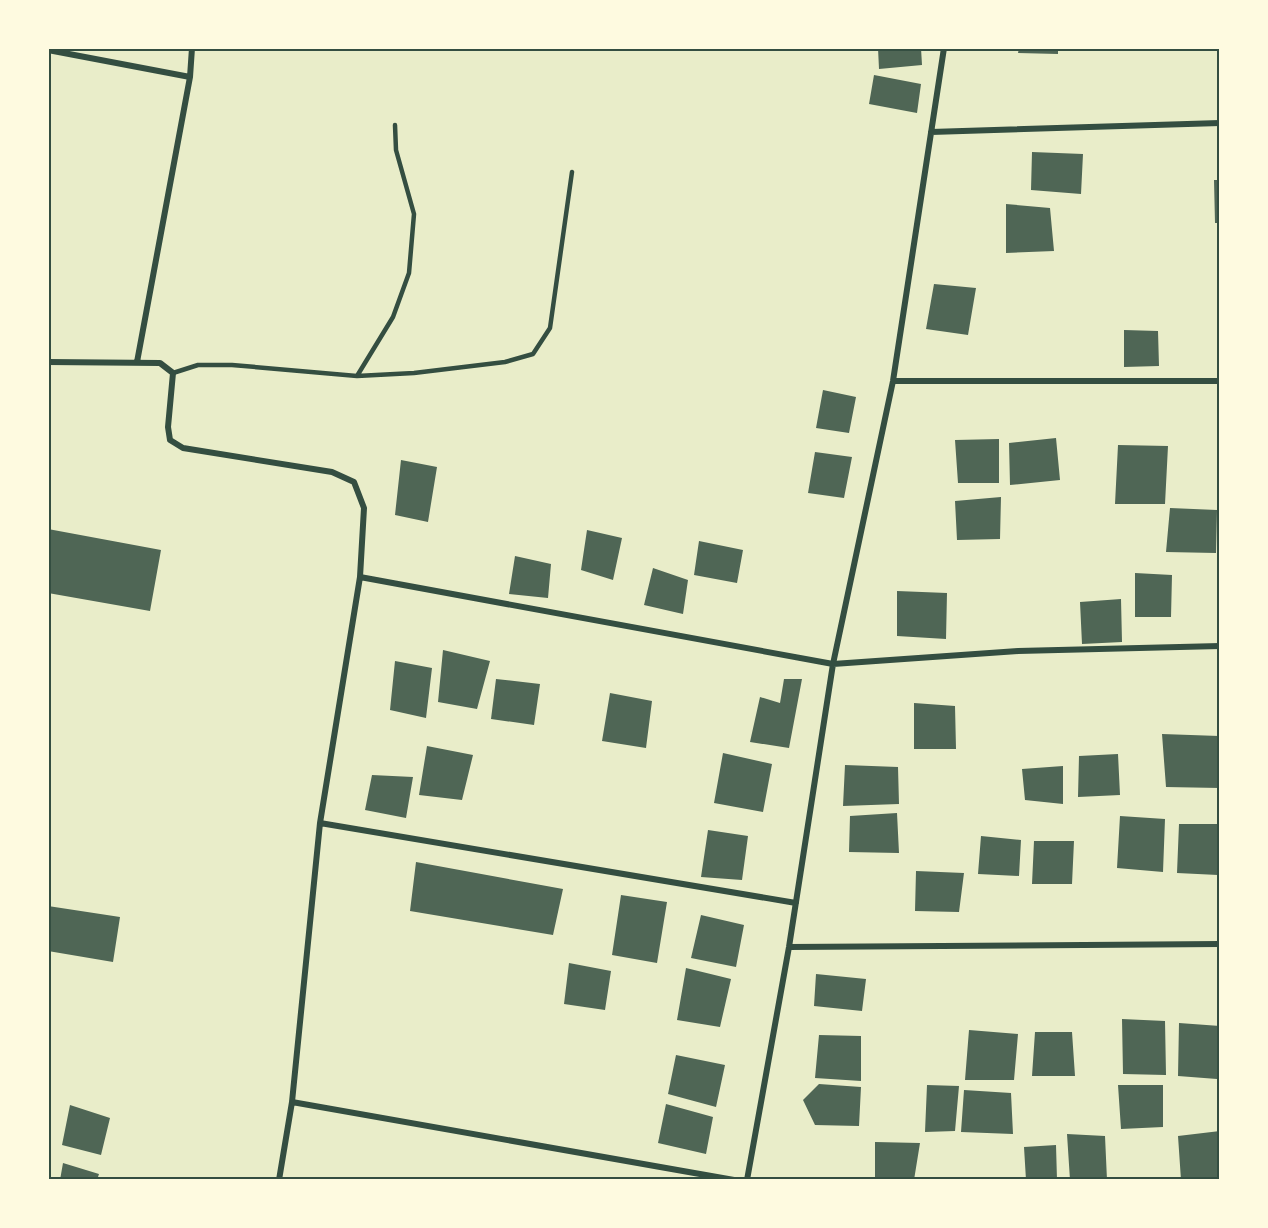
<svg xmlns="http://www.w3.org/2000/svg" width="1268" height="1228" viewBox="0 0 1268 1228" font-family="'Fira Sans',sans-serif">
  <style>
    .building { fill: #4f6655 }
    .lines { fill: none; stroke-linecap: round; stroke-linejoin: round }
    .service { stroke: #344e41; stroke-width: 4.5 }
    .minor { stroke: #344e41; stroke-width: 6 }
    .neatline { fill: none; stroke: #344e41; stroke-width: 2 }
  </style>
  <rect width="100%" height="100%" fill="#e9edc9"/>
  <path class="building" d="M 878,48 L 921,48 L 922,65 L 879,69 Z
    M 1019,48 L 1058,48 L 1058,54 L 1018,53 Z
    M 874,75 L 921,84 L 917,113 L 869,104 Z
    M 1032,152 L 1083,154 L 1081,194 L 1031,190 Z
    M 1214,180 L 1220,180 L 1220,223 L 1215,223 Z
    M 1006,204 L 1050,208 L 1054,251 L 1006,253 Z
    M 934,284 L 976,288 L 968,335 L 926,329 Z
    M 1124,330 L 1158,331 L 1159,366 L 1124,367 Z
    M 823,390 L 856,397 L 849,433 L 816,428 Z
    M 1056,438 L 1060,480 L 1010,485 L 1009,443 Z
    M 999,439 L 999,483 L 958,483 L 955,440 Z
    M 1118,445 L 1168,446 L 1165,504 L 1115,504 Z
    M 815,452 L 852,457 L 844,498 L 808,493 Z
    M 401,460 L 437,467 L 428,522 L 395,515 Z
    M 1001,497 L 1000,539 L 957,540 L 955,501 Z
    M 1170,508 L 1217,510 L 1216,553 L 1166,552 Z
    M 48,529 L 161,550 L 150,611 L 48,593 Z
    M 587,530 L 622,538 L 613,580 L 581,570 Z
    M 699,541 L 743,550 L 737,583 L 694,575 Z
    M 515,556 L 551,564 L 548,598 L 509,594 Z
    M 653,568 L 688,580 L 683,614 L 644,605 Z
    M 1135,573 L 1172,575 L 1171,617 L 1135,617 Z
    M 897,591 L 947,593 L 946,639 L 897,636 Z
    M 1121,599 L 1122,642 L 1082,644 L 1080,602 Z
    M 443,650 L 490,661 L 477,709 L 438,702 Z
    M 395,661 L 432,668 L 426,718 L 390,710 Z
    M 496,679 L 540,684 L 534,725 L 491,719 Z
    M 784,679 L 802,679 L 789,748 L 750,742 L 760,697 L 780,703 Z
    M 610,693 L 652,701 L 646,748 L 602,741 Z
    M 914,703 L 955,706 L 956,749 L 914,749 Z
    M 1162,734 L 1219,736 L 1220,788 L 1166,787 Z
    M 427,746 L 473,755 L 462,800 L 419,795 Z
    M 723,753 L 772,764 L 763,812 L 714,803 Z
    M 1118,754 L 1120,795 L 1078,797 L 1079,756 Z
    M 845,765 L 898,767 L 899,804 L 843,806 Z
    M 1063,766 L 1063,804 L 1025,800 L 1022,769 Z
    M 372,775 L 413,777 L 406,818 L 365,810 Z
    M 897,813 L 899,853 L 849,852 L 850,816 Z
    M 1120,816 L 1165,819 L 1163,872 L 1117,868 Z
    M 1179,824 L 1219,824 L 1218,875 L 1177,873 Z
    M 708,830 L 748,836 L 742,880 L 701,877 Z
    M 981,836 L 1021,840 L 1019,876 L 978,874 Z
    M 1034,841 L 1074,841 L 1072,884 L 1032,884 Z
    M 416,862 L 563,889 L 553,935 L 410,911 Z
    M 916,871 L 964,873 L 959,912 L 915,911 Z
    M 621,895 L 667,902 L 657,963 L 612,955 Z
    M 48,906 L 120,917 L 113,962 L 48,951 Z
    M 701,915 L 744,925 L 736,967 L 691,958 Z
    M 569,963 L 611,971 L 605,1010 L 564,1004 Z
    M 686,968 L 731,979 L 720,1027 L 677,1020 Z
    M 816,974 L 866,979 L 862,1011 L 814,1006 Z
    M 1122,1019 L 1165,1021 L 1166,1075 L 1123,1074 Z
    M 1179,1023 L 1220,1026 L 1217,1079 L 1178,1076 Z
    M 969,1030 L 1018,1034 L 1014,1080 L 965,1080 Z
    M 1035,1032 L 1072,1032 L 1075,1076 L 1032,1076 Z
    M 819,1035 L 861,1036 L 861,1081 L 815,1078 Z
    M 676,1055 L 725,1065 L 716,1107 L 668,1094 Z
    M 819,1084 L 861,1087 L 859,1126 L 815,1125 L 803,1100 Z
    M 927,1085 L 959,1086 L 955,1131 L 925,1132 Z
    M 1118,1085 L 1163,1085 L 1163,1127 L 1121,1129 Z
    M 964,1090 L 1011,1093 L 1013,1134 L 961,1132 Z
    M 666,1104 L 713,1117 L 706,1154 L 658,1143 Z
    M 70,1105 L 110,1118 L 101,1155 L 62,1145 Z
    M 1220,1131 L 1220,1180 L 1181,1180 L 1178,1136 Z
    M 1067,1134 L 1105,1136 L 1107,1180 L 1070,1180 Z
    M 875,1142 L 920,1143 L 914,1180 L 875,1180 Z
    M 1056,1145 L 1057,1180 L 1026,1180 L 1024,1147 Z
    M 63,1163 L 99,1174 L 97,1180 L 60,1180 Z"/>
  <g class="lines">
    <path class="service" d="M 173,373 L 198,365 L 232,365 L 357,376 L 414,373 L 505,362 L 533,354 L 550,328 L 572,172
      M 357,376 L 393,317 L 409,273 L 414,214 L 396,150 L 395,125"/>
    <path class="minor" d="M 48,50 L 190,77
      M 931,132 L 1220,123
      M 48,362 L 160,363 L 173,373 L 168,427 L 170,440 L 183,448 L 332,472 L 354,482 L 364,508 L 360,577 L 320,823 L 292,1102 L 279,1180
      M 137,362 L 190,77 L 192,48
      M 893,381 L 1220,381
      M 360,577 L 833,664 L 1018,651 L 1220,646
      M 320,823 L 796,903
      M 789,947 L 1220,944
      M 292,1102 L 734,1180
      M 747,1180 L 789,947 L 833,664 L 893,381 L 944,48"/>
  </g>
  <rect width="1268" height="1228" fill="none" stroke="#fefae0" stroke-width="99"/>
  <rect x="50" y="50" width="1168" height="1128" class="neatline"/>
</svg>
